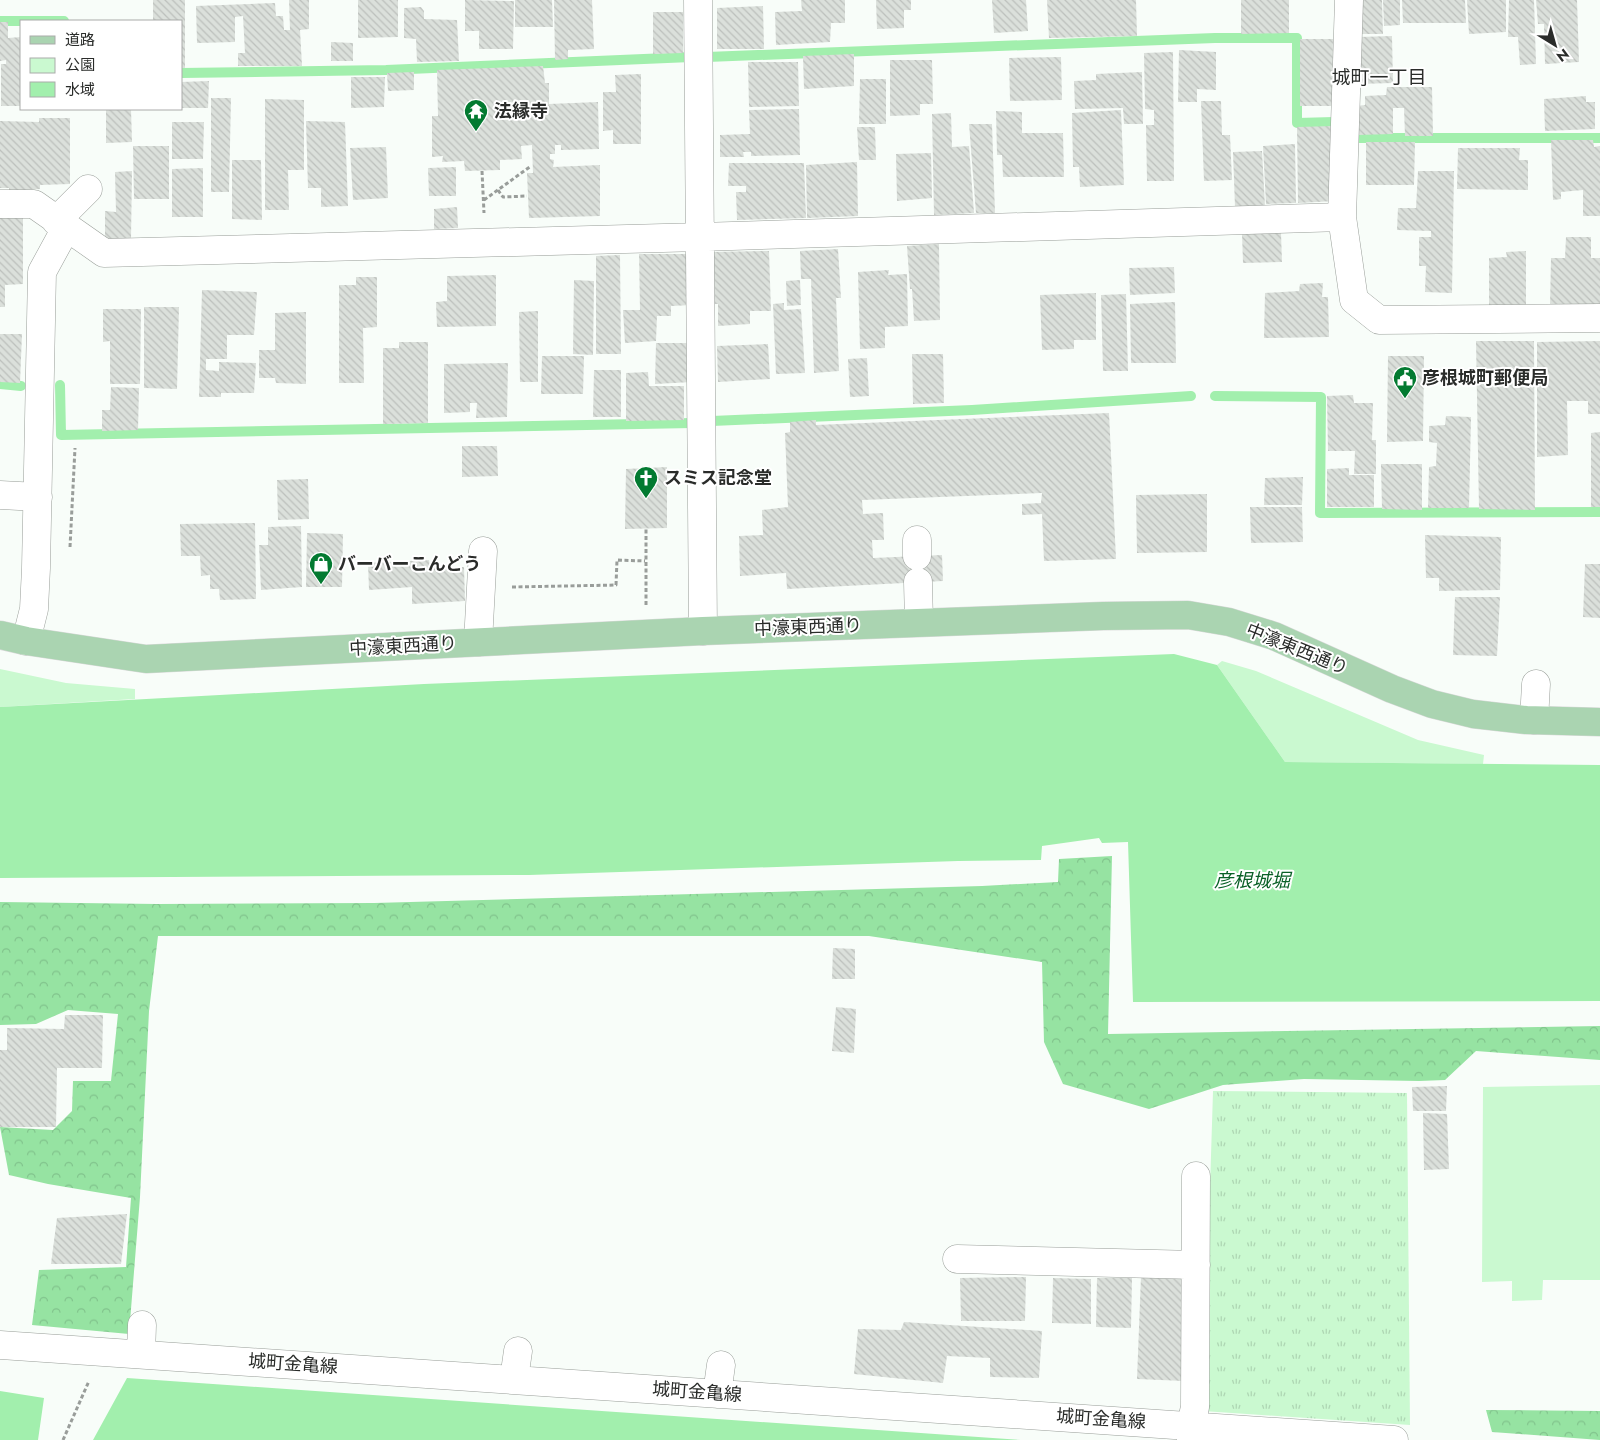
<svg xmlns="http://www.w3.org/2000/svg" width="1600" height="1440" viewBox="0 0 1600 1440" font-family="Jost,'Noto Sans JP',sans-serif">
  <style>
    .grass { fill: url(#grass-tufts) }
    .forest { fill: url(#forest-crowns) }
    .park { fill: #caf9d0 }
    .water { fill: #a2efad }
    .lines { fill: none; stroke-linecap: round; stroke-linejoin: round }
    .stream { stroke: #a2efad; stroke-width: 10 }
    .building { fill: url(#building-back-hatch) }
    .minor-casing { stroke: #999e99; stroke-width: 29 }
    .major-casing { stroke: #d9d9d9; stroke-width: 29 }
    .path { stroke: #999d9a; stroke-width: 3; stroke-dasharray: 4 2.5; stroke-linecap: butt }
    .minor { stroke: #fff; stroke-width: 28 }
    .major { stroke: #aad4b1; stroke-width: 28 }
    .labels { text-anchor: middle; stroke-width: 4; stroke-linejoin: round; paint-order: stroke }
    .poi-label { font-size: 18px; font-weight: bold; fill: #2a2c2a; stroke: #fff; text-anchor: start }
    .street-label { font-size: 18px; fill: #2a2c2a; stroke: #fff }
    .neighbourhood-label { font-size: 19px; fill: #2a2c2a; stroke: #fff }
    .water-label { font-size: 19px; font-style: italic; fill: #0a6027; stroke: #fff }
  </style>
  <defs>
    <pattern id="grass-tufts" width="24" height="20" patternUnits="userSpaceOnUse" patternTransform="scale(1.25)"><rect width="24" height="20" fill="#caf9d0"/><path d="M3 7l-1-3M5 7V3M7 7l1-3M15 17l-1-3M17 17v-4M19 17l1-3" fill="none" stroke="#aed6b3"/></pattern>
    <pattern id="forest-crowns" width="20" height="18" patternUnits="userSpaceOnUse" patternTransform="scale(1.25)"><rect width="20" height="18" fill="#96e3a2"/><path d="M2 6a3 3 0 1 1 6 0M12 15a3 3 0 1 1 6 0" fill="none" stroke="#81c38c"/></pattern>
    <pattern id="building-back-hatch" width="6" height="6" patternUnits="userSpaceOnUse" patternTransform="scale(1.25)"><rect width="6" height="6" fill="#dbe0db"/><path d="M-1 5l2 2M0 0l6 6M5-1l2 2" fill="none" stroke="#bcc0bc"/></pattern>
  </defs>
  <rect width="100%" height="100%" fill="#f8fdf9"/>
  <path class="grass" d="M 1213,1091 L 1407,1093 L 1410,1425 L 1203,1411 Z"/>
  <path class="forest" d="M 1112,856 L 1108,1034 L 1600,1026 L 1600,1060 L 1476,1051 L 1445,1080 L 1419,1081 L 1304,1079 L 1223,1085 L 1149,1109 L 1063,1084 L 1044,1042 L 1042,962 L 869,936 L 158,936 L 149,1011 L 140,1197 L 129,1334 L 32,1325 L 39,1270 L 126,1267 L 131,1198 L 48,1184 L 9,1175 L 0,1127 L 53,1130 L 72,1111 L 73,1081 L 111,1081 L 118,1014 L 68,1010 L 36,1024 L 0,1025 L 0,902 L 157,904 L 374,903 L 982,886 L 1058,882 L 1059,859 Z
    M 1486,1410 L 1600,1411 L 1600,1440 L 1492,1432 Z"/>
  <path class="park" d="M 1222,661 L 1256,671 L 1418,740 L 1484,755 L 1483,764 L 1285,762 L 1217,665 Z
    M 0,669 L 66,683 L 135,689 L 135,699 L 0,707 Z
    M 1600,1085 L 1600,1280 L 1543,1280 L 1542,1300 L 1512,1301 L 1512,1281 L 1482,1282 L 1483,1087 Z"/>
  <path class="water" d="M 1174,654 L 1217,665 L 1285,762 L 1600,765 L 1600,1001 L 1133,1002 L 1128,842 L 1102,843 L 1099,838 L 1042,846 L 1041,860 L 958,861 L 529,875 L 0,878 L 0,707 L 424,684 Z
    M 127,1378 L 1021,1440 L 93,1440 Z
    M 0,1391 L 44,1398 L 38,1440 L 0,1440 Z"/>
  <g class="lines">
    <path class="stream" d="M 0,21 L 64,21
      M 707,57 L 1215,38 L 1297,38 L 1297,123 L 1334,122
      M 181,73 L 386,70 L 691,57
      M 1358,138 L 1600,138
      M 0,384 L 21,386
      M 60,385 L 61,435 L 692,423
      M 1215,396 L 1321,397 L 1320,513 L 1600,512
      M 712,421 L 972,410 L 1191,396"/>
  </g>
  <path class="building" d="M 153,0 L 185,0 L 185,68 L 181,68 L 181,21 L 153,21 Z
    M 289,0 L 309,0 L 309,29 L 300,30 L 302,66 L 238,66 L 238,53 L 245,53 L 243,16 L 235,17 L 235,42 L 197,43 L 196,6 L 275,3 L 276,16 L 283,16 L 284,30 L 290,30 Z
    M 358,0 L 398,0 L 398,37 L 358,38 Z
    M 465,0 L 514,1 L 513,49 L 479,49 L 479,31 L 465,31 Z
    M 515,0 L 552,0 L 553,27 L 515,27 Z
    M 554,0 L 592,0 L 594,49 L 568,50 L 568,59 L 555,60 Z
    M 801,0 L 845,0 L 845,23 L 831,23 L 830,42 L 776,45 L 775,12 L 802,11 Z
    M 876,0 L 911,0 L 911,10 L 904,10 L 904,28 L 877,29 Z
    M 992,0 L 1026,0 L 1028,31 L 994,33 Z
    M 1047,0 L 1136,0 L 1137,36 L 1049,38 Z
    M 1241,0 L 1289,0 L 1289,33 L 1241,34 Z
    M 1358,0 L 1382,0 L 1383,34 L 1359,34 Z
    M 1383,0 L 1400,0 L 1400,25 L 1384,26 Z
    M 1402,0 L 1465,0 L 1466,23 L 1403,23 Z
    M 1467,0 L 1506,0 L 1506,32 L 1469,34 Z
    M 1509,0 L 1534,0 L 1536,64 L 1520,65 L 1518,37 L 1508,37 Z
    M 1536,0 L 1577,0 L 1579,62 L 1545,64 L 1544,24 L 1538,24 Z
    M 763,6 L 764,49 L 717,49 L 717,8 Z
    M 421,7 L 424,11 L 424,19 L 457,20 L 459,61 L 417,62 L 416,39 L 404,38 L 404,8 Z
    M 653,12 L 683,12 L 683,53 L 653,54 Z
    M 0,22 L 8,22 L 8,38 L 21,37 L 21,106 L 1,106 L 1,64 L 6,64 L 6,60 L 0,61 Z
    M 1392,36 L 1393,83 L 1359,84 L 1359,37 Z
    M 1300,39 L 1333,39 L 1332,106 L 1300,106 Z
    M 331,42 L 353,43 L 353,61 L 331,61 Z
    M 1179,50 L 1216,52 L 1216,90 L 1197,89 L 1197,102 L 1178,102 Z
    M 1173,52 L 1174,181 L 1147,181 L 1146,125 L 1154,125 L 1154,110 L 1145,109 L 1144,53 Z
    M 854,54 L 854,86 L 804,89 L 803,56 Z
    M 1061,57 L 1062,100 L 1010,101 L 1009,58 Z
    M 890,60 L 932,60 L 933,104 L 920,104 L 920,115 L 890,116 Z
    M 748,62 L 798,62 L 799,106 L 749,107 Z
    M 543,66 L 545,83 L 549,83 L 549,104 L 598,102 L 599,149 L 561,150 L 561,145 L 555,145 L 555,154 L 550,154 L 550,159 L 554,160 L 553,167 L 600,165 L 600,216 L 529,218 L 527,173 L 533,173 L 532,145 L 521,146 L 522,159 L 500,160 L 500,170 L 465,171 L 464,161 L 442,162 L 443,156 L 432,157 L 432,116 L 438,116 L 437,70 Z
    M 414,72 L 414,90 L 388,91 L 387,73 Z
    M 1142,72 L 1143,124 L 1124,124 L 1123,108 L 1075,109 L 1074,81 L 1096,80 L 1096,74 Z
    M 641,74 L 641,144 L 613,144 L 613,130 L 603,131 L 603,92 L 616,92 L 615,75 Z
    M 351,77 L 385,77 L 384,107 L 351,108 Z
    M 860,79 L 886,79 L 886,124 L 859,124 Z
    M 209,81 L 208,108 L 181,108 L 181,82 Z
    M 1387,87 L 1432,87 L 1433,136 L 1405,136 L 1404,108 L 1393,108 L 1393,134 L 1357,135 L 1356,106 L 1365,105 L 1365,96 L 1386,95 Z
    M 1586,96 L 1586,102 L 1595,102 L 1595,129 L 1545,131 L 1544,99 Z
    M 211,98 L 231,98 L 229,192 L 211,192 Z
    M 265,99 L 304,100 L 304,170 L 288,170 L 289,210 L 265,210 Z
    M 1201,101 L 1221,101 L 1222,135 L 1230,135 L 1232,180 L 1204,181 Z
    M 106,109 L 131,109 L 132,142 L 106,143 Z
    M 799,109 L 800,155 L 751,156 L 751,152 L 743,152 L 744,157 L 720,157 L 720,135 L 750,134 L 749,110 Z
    M 1121,110 L 1124,185 L 1080,187 L 1079,167 L 1073,167 L 1072,113 Z
    M 996,111 L 1022,112 L 1022,133 L 1063,133 L 1064,177 L 1003,177 L 1002,155 L 997,155 Z
    M 951,113 L 952,147 L 969,146 L 974,213 L 934,215 L 932,114 Z
    M 39,118 L 70,118 L 70,184 L 40,185 L 40,189 L 9,191 L 9,188 L 0,188 L 0,121 L 39,122 Z
    M 306,121 L 345,122 L 348,206 L 321,207 L 321,188 L 308,188 Z
    M 172,122 L 204,122 L 203,159 L 172,159 Z
    M 969,124 L 992,124 L 995,213 L 976,213 Z
    M 1334,126 L 1335,201 L 1298,203 L 1297,127 Z
    M 857,127 L 875,127 L 876,160 L 859,160 Z
    M 1551,140 L 1593,140 L 1594,147 L 1600,146 L 1600,216 L 1583,216 L 1583,190 L 1561,192 L 1561,199 L 1553,200 Z
    M 1366,142 L 1415,142 L 1414,185 L 1366,185 Z
    M 1295,144 L 1296,203 L 1266,204 L 1263,146 Z
    M 133,146 L 169,146 L 169,199 L 134,199 Z
    M 386,147 L 388,198 L 353,200 L 350,148 Z
    M 1458,148 L 1520,148 L 1519,160 L 1528,160 L 1528,190 L 1457,189 Z
    M 1262,151 L 1265,206 L 1235,207 L 1233,152 Z
    M 931,153 L 932,198 L 897,201 L 896,154 Z
    M 232,160 L 261,160 L 262,220 L 232,219 Z
    M 857,162 L 858,216 L 807,218 L 806,165 Z
    M 729,163 L 804,163 L 806,218 L 737,220 L 736,192 L 746,192 L 746,186 L 728,186 Z
    M 456,167 L 456,196 L 429,196 L 428,168 Z
    M 203,168 L 203,217 L 172,217 L 172,169 Z
    M 132,171 L 131,239 L 105,239 L 105,211 L 116,212 L 115,172 Z
    M 1418,171 L 1454,171 L 1452,293 L 1425,292 L 1426,266 L 1419,266 L 1419,237 L 1431,237 L 1431,231 L 1397,230 L 1398,208 L 1416,208 Z
    M 457,207 L 458,228 L 434,229 L 434,209 Z
    M 0,218 L 23,218 L 23,284 L 5,285 L 5,307 L 0,307 Z
    M 1242,233 L 1281,233 L 1282,262 L 1243,263 Z
    M 1566,237 L 1591,237 L 1591,258 L 1600,258 L 1600,305 L 1550,306 L 1551,258 L 1565,258 Z
    M 939,244 L 940,320 L 914,321 L 912,289 L 910,289 L 907,246 Z
    M 838,249 L 841,298 L 836,298 L 839,371 L 814,373 L 811,279 L 801,279 L 800,251 Z
    M 769,251 L 771,311 L 750,311 L 750,324 L 718,326 L 718,304 L 712,304 L 712,252 Z
    M 1526,251 L 1526,307 L 1489,306 L 1489,258 L 1507,257 L 1506,252 Z
    M 639,254 L 693,254 L 693,305 L 671,306 L 671,316 L 657,316 L 656,341 L 625,343 L 623,310 L 640,310 Z
    M 620,255 L 621,354 L 596,354 L 596,256 Z
    M 1174,267 L 1175,293 L 1130,295 L 1129,268 Z
    M 889,270 L 888,275 L 907,274 L 908,326 L 885,327 L 885,348 L 860,349 L 858,272 Z
    M 496,275 L 496,326 L 437,327 L 436,302 L 447,301 L 447,276 Z
    M 356,277 L 377,277 L 377,327 L 363,328 L 364,383 L 339,383 L 339,285 L 356,285 Z
    M 574,280 L 594,281 L 593,355 L 573,354 Z
    M 800,280 L 801,305 L 787,306 L 786,281 Z
    M 1323,283 L 1322,297 L 1328,297 L 1329,337 L 1264,338 L 1265,293 L 1299,291 L 1300,284 Z
    M 202,290 L 257,292 L 254,335 L 227,335 L 227,359 L 206,359 L 206,370 L 219,371 L 219,362 L 256,363 L 254,393 L 221,393 L 221,397 L 199,397 Z
    M 1096,293 L 1096,340 L 1074,340 L 1074,349 L 1042,350 L 1040,295 Z
    M 1126,294 L 1128,371 L 1103,371 L 1101,295 Z
    M 1175,302 L 1176,363 L 1131,363 L 1130,304 Z
    M 784,303 L 784,310 L 801,309 L 805,373 L 776,374 L 773,304 Z
    M 144,307 L 179,307 L 177,389 L 144,388 Z
    M 103,309 L 141,309 L 140,384 L 110,384 L 110,341 L 103,342 Z
    M 538,311 L 538,382 L 520,382 L 519,312 Z
    M 306,312 L 306,384 L 276,383 L 275,378 L 259,378 L 259,350 L 275,350 L 275,313 Z
    M 0,334 L 22,334 L 20,383 L 0,382 Z
    M 1476,341 L 1534,341 L 1535,510 L 1479,509 Z
    M 1600,341 L 1600,414 L 1588,414 L 1588,401 L 1567,401 L 1568,455 L 1537,457 L 1537,342 Z
    M 399,342 L 428,342 L 428,423 L 383,424 L 383,348 L 399,348 Z
    M 656,343 L 692,343 L 692,382 L 655,384 Z
    M 768,344 L 770,379 L 718,382 L 717,346 Z
    M 912,354 L 943,354 L 944,403 L 913,404 Z
    M 542,356 L 584,356 L 583,394 L 541,394 Z
    M 1388,356 L 1424,356 L 1423,441 L 1387,442 Z
    M 867,358 L 869,396 L 850,397 L 848,359 Z
    M 508,363 L 507,417 L 476,418 L 477,403 L 470,403 L 470,412 L 444,413 L 444,364 Z
    M 594,370 L 621,370 L 621,417 L 593,417 Z
    M 648,372 L 649,386 L 684,386 L 684,420 L 626,421 L 626,373 Z
    M 111,387 L 139,388 L 138,430 L 102,431 L 102,410 L 110,410 Z
    M 1353,395 L 1354,403 L 1373,403 L 1372,440 L 1376,440 L 1376,474 L 1354,474 L 1355,451 L 1328,451 L 1327,396 Z
    M 1109,413 L 1116,559 L 1044,561 L 1042,514 L 1022,515 L 1022,504 L 1041,503 L 1042,493 L 862,500 L 863,514 L 883,513 L 884,540 L 872,540 L 873,558 L 942,555 L 943,581 L 787,589 L 786,573 L 740,576 L 739,536 L 763,535 L 762,510 L 788,507 L 785,433 L 790,432 L 790,422 L 816,420 L 816,425 Z
    M 1446,416 L 1471,417 L 1469,508 L 1428,508 L 1429,467 L 1436,466 L 1437,443 L 1429,442 L 1429,426 L 1445,425 Z
    M 1600,432 L 1600,507 L 1591,507 L 1591,433 Z
    M 462,446 L 497,446 L 498,476 L 462,477 Z
    M 1381,464 L 1422,464 L 1422,510 L 1382,509 Z
    M 667,467 L 667,528 L 625,529 L 626,469 Z
    M 1349,468 L 1349,475 L 1374,475 L 1374,507 L 1327,507 L 1327,469 Z
    M 1303,477 L 1302,505 L 1264,505 L 1265,478 Z
    M 308,479 L 309,519 L 278,520 L 277,480 Z
    M 1207,494 L 1207,552 L 1137,553 L 1136,495 Z
    M 1250,507 L 1302,507 L 1303,542 L 1251,543 Z
    M 255,523 L 256,599 L 220,600 L 219,589 L 210,589 L 210,575 L 201,576 L 200,556 L 181,556 L 180,524 Z
    M 301,526 L 302,587 L 261,590 L 259,545 L 268,545 L 268,527 Z
    M 307,533 L 343,534 L 342,587 L 306,587 Z
    M 1425,535 L 1501,537 L 1500,590 L 1439,591 L 1439,578 L 1426,578 Z
    M 429,560 L 430,567 L 464,567 L 465,601 L 412,604 L 412,587 L 369,590 L 368,563 Z
    M 1585,564 L 1600,564 L 1600,618 L 1583,617 Z
    M 1455,597 L 1500,597 L 1497,656 L 1453,655 Z
    M 833,948 L 855,949 L 855,979 L 832,979 Z
    M 836,1007 L 856,1009 L 854,1053 L 832,1051 Z
    M 65,1015 L 103,1015 L 102,1068 L 57,1068 L 56,1127 L 0,1127 L 0,1050 L 7,1050 L 7,1028 L 64,1029 Z
    M 1447,1086 L 1446,1111 L 1413,1111 L 1412,1087 Z
    M 1423,1113 L 1447,1114 L 1449,1169 L 1424,1170 Z
    M 127,1214 L 121,1264 L 51,1264 L 57,1218 Z
    M 1141,1276 L 1186,1278 L 1184,1381 L 1137,1379 Z
    M 1026,1277 L 1025,1321 L 961,1321 L 960,1278 Z
    M 1053,1278 L 1091,1279 L 1091,1324 L 1052,1323 Z
    M 1097,1278 L 1132,1278 L 1131,1328 L 1096,1327 Z
    M 904,1322 L 1042,1331 L 1039,1378 L 990,1377 L 990,1358 L 947,1356 L 943,1383 L 854,1374 L 858,1329 L 901,1330 Z"/>
  <g class="lines">
    <g class="minor-casing">
      <path id="minor" d="M 698,0 L 703,631
        M 1349,0 L 1342,217 L 1354,300 L 1379,320 L 1600,318
        M 0,204 L 34,204 L 104,253 L 700,237 L 1342,217
        M 56,221 L 88,189
        M 0,495 L 38,497
        M 917,540 L 917,556
        M 918,582 L 919,622
        M 26,641 L 34,609 L 36,568 L 42,272 L 66,228
        M 478,642 L 483,551
        M 1534,720 L 1536,684
        M 957,1259 L 1196,1265
        M 0,1345 L 1394,1440
        M 141,1354 L 142,1325
        M 514,1379 L 518,1351
        M 717,1394 L 721,1365
        M 1191,1440 L 1191,1425 L 1195,1407 L 1196,1176"/>
    </g>
    <g class="major-casing">
      <path id="major" d="M 0,635 L 26,641 L 146,659 L 703,631 L 1103,616 L 1188,615 L 1229,622 L 1274,636 L 1392,689 L 1432,704 L 1473,714 L 1526,720 L 1600,722"/>
    </g>
    <path class="path" d="M 482,171 L 484,213
      M 498,190 L 503,197 L 527,196
      M 484,200 L 531,166
      M 70,547 L 75,448
      M 512,587 L 616,585 L 617,560 L 645,561
      M 646,605 L 646,528
      M 63,1440 L 89,1381"/>
    <use href="#minor" class="minor"/>
    <use href="#major" class="major"/>
  </g>
  <defs>
    <g id="temple-pin" transform="scale(1.25)"><path d="M0 17L-7.5 6A9.5 9.5 0 1 1 7.5 6Z" fill="#037a31" stroke="#fff"/><path d="M0-6L5-2H3V0L6.5 2.5H4V6H1.5V3h-3V6H-4V2.5H-6.5L-3 0V-2H-5Z" fill="#fff"/></g>
    <g id="civic-pin" transform="scale(1.25)"><path d="M0 17L-7.5 6A9.5 9.5 0 1 1 7.5 6Z" fill="#037a31" stroke="#fff"/><path d="M-.6-6.5H3V-4.5H.6V-3L4-1V1h2V6H-6V1h2V-1L-.6-3ZM-1.2 2.5V6h2.4V2.5Z" fill="#fff"/></g>
    <g id="church-pin" transform="scale(1.25)"><path d="M0 17L-7.5 6A9.5 9.5 0 1 1 7.5 6Z" fill="#037a31" stroke="#fff"/><path d="M-1.2-6h2.4v3.5h3.3v2.4h-3.3V6h-2.4V-.1h-3.3v-2.4h3.3Z" fill="#fff"/></g>
    <g id="shop-pin" transform="scale(1.25)"><path d="M0 17L-7.5 6A9.5 9.5 0 1 1 7.5 6Z" fill="#037a31" stroke="#fff"/><path d="M-5-2.5h2.3a2.7 3.5 0 0 1 5.4 0H5L5.5 6h-11ZM-1.5-2.5h3a1.5 2.3 0 0 0-3 0Z" fill="#fff"/></g>
  </defs>
  <g fill-rule="evenodd">
    <use href="#temple-pin" x="476" y="111"/>
    <use href="#civic-pin" x="1405" y="378"/>
    <use href="#church-pin" x="646" y="478"/>
    <use href="#shop-pin" x="321" y="564"/>
  </g>
  <g class="labels">
    <g class="poi-label">
      <text x="494" y="117">法縁寺</text>
      <text x="1422" y="384">彦根城町郵便局</text>
      <text x="664" y="484">スミス記念堂</text>
      <text x="338" y="570">バーバーこんどう</text>
    </g>
    <g class="street-label">
      <text transform="translate(808 627) rotate(-2)" y="6">中濠東西通り</text>
      <text transform="translate(403 646) rotate(-3)" y="6">中濠東西通り</text>
      <text transform="translate(1297 649) rotate(22)" y="6">中濠東西通り</text>
      <text transform="translate(293 1364) rotate(4)" y="6">城町金亀線</text>
      <text transform="translate(697 1392) rotate(4)" y="6">城町金亀線</text>
      <text transform="translate(1101 1419) rotate(4)" y="6">城町金亀線</text>
    </g>
    <g class="neighbourhood-label">
      <text x="1379" y="84">城町一丁目</text>
    </g>
    <g class="water-label">
      <text x="1252" y="887">彦根城堀</text>
    </g>
  </g>
  <rect x="20" y="20" width="162" height="90" fill="#ffffff" stroke="#aaabaa"/>
  <rect x="30" y="36" width="25" height="8" fill="#aad4b1" stroke="#aaabaa"/>
  <text x="65" y="45" font-size="15" fill="#2a2c2a">道路</text>
  <rect x="30" y="58" width="25" height="15" fill="#caf9d0" stroke="#aaabaa"/>
  <text x="65" y="70" font-size="15" fill="#2a2c2a">公園</text>
  <rect x="30" y="82" width="25" height="15" fill="#a2efad" stroke="#aaabaa"/>
  <text x="65" y="95" font-size="15" fill="#2a2c2a">水域</text>
  <g transform="translate(1555 45) rotate(143)" stroke="#ffffff" stroke-width="4" paint-order="stroke">
  <path d="M0-4L9 19L0 12L-9 19Z" fill="#2a2c2a"/>
  <text y="-8" font-size="14" font-weight="bold" text-anchor="middle" fill="#2a2c2a">N</text>
  </g>
</svg>
